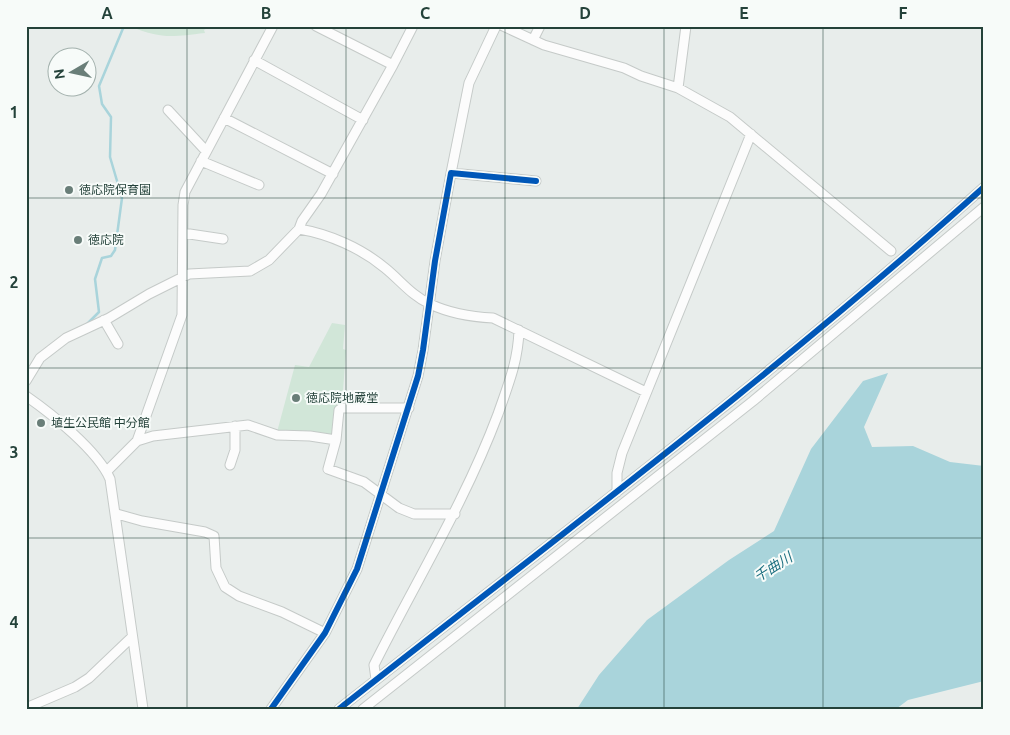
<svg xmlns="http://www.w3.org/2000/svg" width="1010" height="735" viewBox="0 0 1010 735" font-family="Ubuntu,'Noto Sans JP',sans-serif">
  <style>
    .green { fill: #d1e6d8 }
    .water { fill: #a9d4db }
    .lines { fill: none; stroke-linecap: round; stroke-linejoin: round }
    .stream { stroke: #a9d4db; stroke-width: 2.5 }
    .minor-casing { stroke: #c5cac8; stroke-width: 11 }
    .minor { stroke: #fcfcfc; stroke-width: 9 }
    .cycleway-casing { stroke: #f7fbf9; stroke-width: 9 }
    .cycleway { stroke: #0057b8; stroke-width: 6 }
    .grid { fill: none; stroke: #24423a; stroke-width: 1; stroke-opacity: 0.55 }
    .poi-dot { fill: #697e78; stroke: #f7fbf9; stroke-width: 2 }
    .labels { text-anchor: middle; stroke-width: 4; stroke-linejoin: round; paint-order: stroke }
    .poi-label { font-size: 12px; fill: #24423a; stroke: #f7fbf9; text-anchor: start }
    .water-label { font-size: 14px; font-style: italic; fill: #1c6f80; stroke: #f7fbf9 }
    .neatline { fill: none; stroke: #24423a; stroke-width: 2 }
    .grid-label { font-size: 16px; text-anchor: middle; font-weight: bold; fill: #24423a }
  </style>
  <rect width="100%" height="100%" fill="#e8edeb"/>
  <path class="green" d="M 129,26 L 207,26 L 207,28 L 204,30 L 205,33 C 171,37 161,39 129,26 Z
    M 332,323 L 345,325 L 343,349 L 346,350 L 342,405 L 334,433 L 331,435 L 277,432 L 295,365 L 309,367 Z"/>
  <path class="water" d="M 888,373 L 864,427 L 872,447 L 913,446 L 950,462 L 984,466 L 984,681 L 908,700 L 896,709 L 577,709 L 599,675 L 647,620 L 729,560 L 774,531 L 811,449 L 863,381 Z"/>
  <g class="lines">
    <path class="stream" d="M 87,324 L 99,312 L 95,279 L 102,258 L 111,256 L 115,250 L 122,198 L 110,157 L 111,117 L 102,104 L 99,86 L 124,26"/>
    <g class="minor-casing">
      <path id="minor" d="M 503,26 L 544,45 L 624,68 L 641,76 L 678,88 L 730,117 L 891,251
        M 533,40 L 540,26
        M 254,60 L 363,120
        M 393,65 L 413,26
        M 678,88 L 686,26
        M 168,110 L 206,151
        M 224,118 L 333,174
        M 201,161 L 259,185
        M 451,173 L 469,83 L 496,26
        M 299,229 C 329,234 361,248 385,268 C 400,280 412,296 430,304 C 449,313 472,317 493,318 L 646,392
        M 183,233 L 223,239
        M 104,320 L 118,344
        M 26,381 L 40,358 L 66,338 L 109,318 L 149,294 L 189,274 L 250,271 L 269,260 L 299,229 L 302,221 L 321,194 L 393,65 L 316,26
        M 26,396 C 52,414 98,451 110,479 L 143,709
        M 336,440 L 328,469 L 364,482 L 399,508 L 414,514 L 455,514
        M 137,441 L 153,436 L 248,425 L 277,435 L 310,436 L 336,440 L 339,410 L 342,408 L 409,408
        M 230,465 L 235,450 L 235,426
        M 107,471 L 137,441 L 182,315 L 183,205 L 185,192 L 273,26
        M 617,492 L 617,473 L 622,453 L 751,134
        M 117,514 L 142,521 L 205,532 L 214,536 L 216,568 L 225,587 L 239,596 L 282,612 L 325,633
        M 376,679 L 374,665 C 416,581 465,502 498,414 C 508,385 518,362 519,330
        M 26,708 L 75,687 L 89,678 L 132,637
        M 271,709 L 325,633 L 357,569 L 418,376 L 423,350 L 435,261 L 451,173 L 536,181
        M 339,709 C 556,538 778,372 984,187
        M 363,709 L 753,401 L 984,207"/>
    </g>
    <use href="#minor" class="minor"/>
    <g class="cycleway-casing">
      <path id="cycleway" d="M 271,709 L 325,633 L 357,569 L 418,376 L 423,350 L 435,261 L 451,173 L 536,181
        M 339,709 C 556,538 778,372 984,187"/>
    </g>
    <use href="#cycleway" class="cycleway"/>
  </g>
  <path class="grid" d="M 187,26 L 187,709M 346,26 L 346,709M 505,26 L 505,709M 664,26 L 664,709M 823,26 L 823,709M 26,198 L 984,198M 26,368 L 984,368M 26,538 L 984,538"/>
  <g class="poi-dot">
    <circle cx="69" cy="190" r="5"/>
    <circle cx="78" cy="240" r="5"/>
    <circle cx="296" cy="398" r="5"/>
    <circle cx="41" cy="423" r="5"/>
  </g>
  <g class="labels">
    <g class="poi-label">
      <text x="79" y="194">徳応院保育園</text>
      <text x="88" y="244">徳応院</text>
      <text x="306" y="402">徳応院地蔵堂</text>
      <text x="51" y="427">埴生公民館 中分館</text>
    </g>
    <g class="water-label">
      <text transform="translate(773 567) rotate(-32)" y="5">千曲川</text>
    </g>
  </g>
  <rect width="1010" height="735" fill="none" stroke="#f7fbf9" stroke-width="55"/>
  <g transform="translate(72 72) rotate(261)"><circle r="24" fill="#f7fbf9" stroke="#a3b1ad"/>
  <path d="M0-4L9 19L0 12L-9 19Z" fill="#697e78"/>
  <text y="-8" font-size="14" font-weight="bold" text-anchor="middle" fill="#24423a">N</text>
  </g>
  <rect x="28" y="28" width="954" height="680" class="neatline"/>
  <g class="grid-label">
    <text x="107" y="19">A</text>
    <text x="266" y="19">B</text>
    <text x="425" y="19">C</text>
    <text x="585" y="19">D</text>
    <text x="744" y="19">E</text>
    <text x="903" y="19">F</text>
    <text x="14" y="118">1</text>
    <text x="14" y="288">2</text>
    <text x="14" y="458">3</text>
    <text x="14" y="628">4</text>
  </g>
</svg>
